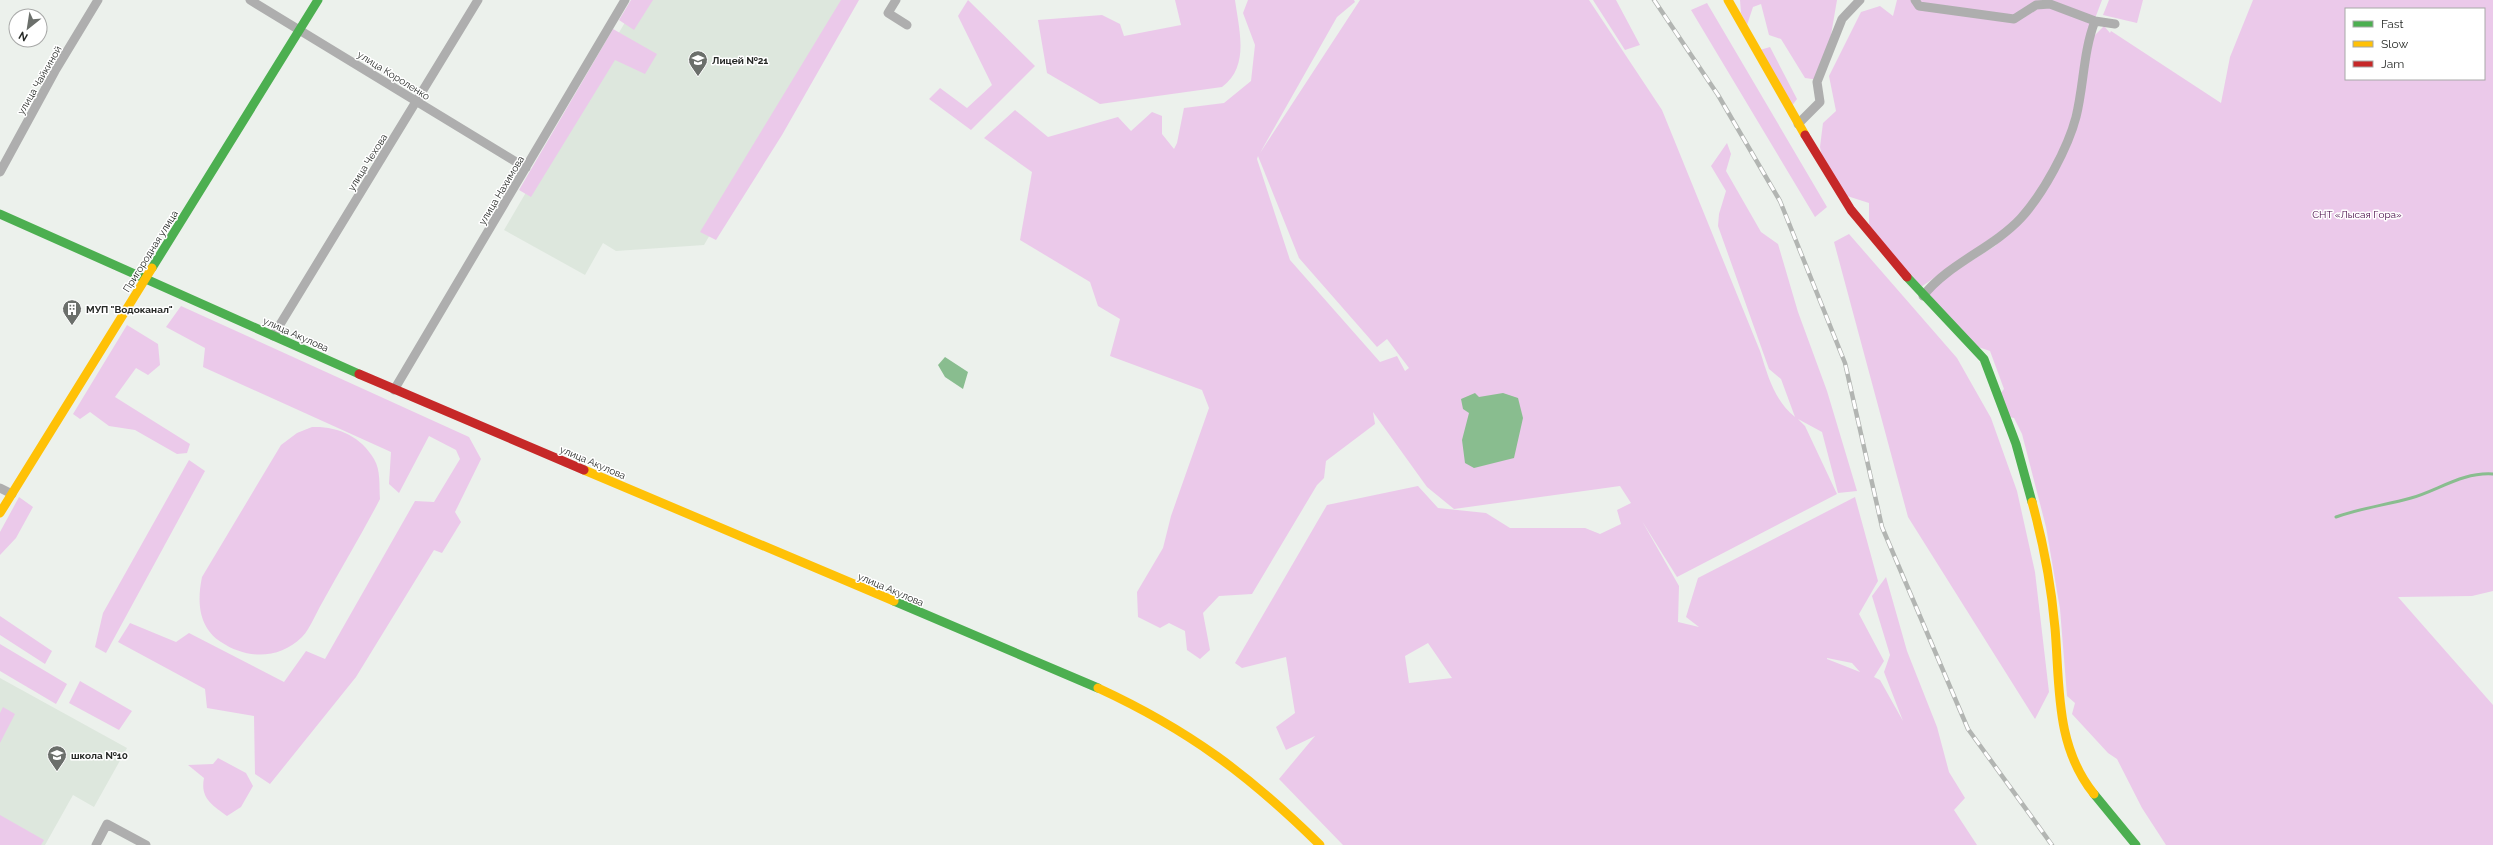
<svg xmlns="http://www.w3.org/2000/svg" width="2493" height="845" viewBox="0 0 2493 845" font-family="Raleway,sans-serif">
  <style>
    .built { fill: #dde7dd }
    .green { fill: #ebc9ea; fill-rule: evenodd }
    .water { fill: #89bd8f }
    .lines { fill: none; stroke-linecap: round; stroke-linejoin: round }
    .stream { stroke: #89bd8f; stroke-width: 3 }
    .street { stroke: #aeaeae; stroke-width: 9 }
    .fast { stroke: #4caf50; stroke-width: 9 }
    .slow { stroke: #ffc107; stroke-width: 9 }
    .jam { stroke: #c62828; stroke-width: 9 }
    .rail-casing { stroke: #b2b5b2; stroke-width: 4.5 }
    .rail { stroke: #fff; stroke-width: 3; stroke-dasharray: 9; stroke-linecap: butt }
    .labels { text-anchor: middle; stroke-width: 3; stroke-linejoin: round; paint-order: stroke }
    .poi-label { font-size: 10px; font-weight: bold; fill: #262926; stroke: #fff; text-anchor: start }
    .street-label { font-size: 10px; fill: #262926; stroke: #fff }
    .park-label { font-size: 10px; fill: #470a47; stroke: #fff }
  </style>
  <rect width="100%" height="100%" fill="#ecf1ec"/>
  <path class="built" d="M 638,0 L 847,0 L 704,245 L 616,251 L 603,243 L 585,275 L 504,230 Z
    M 0,678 L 127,748 L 94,807 L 73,795 L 45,845 L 0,845 Z"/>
  <path class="green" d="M 631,0 L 653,0 L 634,30 L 619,20 Z
    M 841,0 L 859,0 L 782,135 L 716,240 L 700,232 Z
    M 968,0 L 1035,66 L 971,130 L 929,99 L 940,88 L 967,108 L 992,85 L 958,16 Z
    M 1175,0 L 1235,0 C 1239,30 1250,66 1222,87 L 1100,104 L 1047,73 L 1038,20 L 1102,15 L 1120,24 L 1124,36 L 1181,25 Z
    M 1248,0 L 1354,0 L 1355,2 L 1337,17 L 1260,153 L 1360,0 L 1589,0 L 1662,110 L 1760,351 C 1768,376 1774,400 1795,417 L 1781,379 L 1769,369 L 1718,226 L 1719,214 L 1726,191 L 1711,166 L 1727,143 L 1731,154 L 1726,171 L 1761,232 L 1778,244 L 1798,312 L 1827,391 L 1857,491 L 1838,493 L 1822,432 L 1798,419 L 1805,426 L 1837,494 L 1677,577 L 1642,521 L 1679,586 L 1678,622 L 1699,627 L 1686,617 L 1698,578 L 1855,497 L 1878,581 L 1859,614 L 1884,661 L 1874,677 L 1880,680 L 1903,721 L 1884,672 L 1890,655 L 1872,596 L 1886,577 L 1907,651 L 1937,727 L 1949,772 L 1965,798 L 1954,810 L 1977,845 L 1343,845 L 1279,779 L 1315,736 L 1286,750 L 1276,727 L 1295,713 L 1286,657 L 1242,668 L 1235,663 L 1327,505 L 1418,486 L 1438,508 L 1486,513 L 1510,528 L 1585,528 L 1600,534 L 1621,524 L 1617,510 L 1631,503 L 1620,486 L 1454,509 L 1427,487 L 1373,412 L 1375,424 L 1326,461 L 1324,478 L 1317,485 L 1252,594 L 1219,596 L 1203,613 L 1210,650 L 1200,659 L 1187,650 L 1185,631 L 1169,623 L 1160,628 L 1138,617 L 1137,592 L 1163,548 L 1171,516 L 1209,408 L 1202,390 L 1110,356 L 1120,319 L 1098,306 L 1090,282 L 1020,240 L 1032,172 L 984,138 L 1015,110 L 1048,137 L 1118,117 L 1131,131 L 1152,112 L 1162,116 L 1162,134 L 1174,149 L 1177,143 L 1184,108 L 1224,103 L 1251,81 L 1255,45 L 1243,13 ZM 1258,156 L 1299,258 L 1377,347 L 1387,339 L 1409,368 L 1405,371 L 1397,356 L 1380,362 L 1290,260 L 1257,159 ZM 1428,643 L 1452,678 L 1409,683 L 1405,656 ZM 1827,658 L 1852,663 L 1860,672 L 1827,659 Z
    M 1593,0 L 1616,0 L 1640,45 L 1625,50 Z
    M 1740,0 L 1837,0 L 1826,64 L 1819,80 L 1805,78 L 1781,39 L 1769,35 L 1761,4 L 1753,7 L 1747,25 L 1741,13 Z
    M 1897,0 L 2102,0 L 2086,42 L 2073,121 L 2049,174 L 2015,221 L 1921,287 L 1869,226 L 1869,203 L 1844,195 L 1824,166 L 1820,147 L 1823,123 L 1836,111 L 1829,76 L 1861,12 L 1880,6 L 1893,16 Z
    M 2109,0 L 2143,0 L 2137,23 L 2103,15 Z
    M 2253,0 L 2493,0 L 2493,591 L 2472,596 L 2398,597 L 2493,705 L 2493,845 L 2166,845 L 2142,808 L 2117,759 L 2108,753 L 2072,714 L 2075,703 L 2067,696 L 2060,609 L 2046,527 L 2022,434 L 2014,418 L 2009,417 L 2000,394 L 2004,389 L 1990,351 L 1966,343 L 1927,296 L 1938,282 L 1995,246 L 2031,211 L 2060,162 L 2092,38 L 2104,26 L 2110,33 L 2111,31 L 2221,103 L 2230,57 ZM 2346,9 L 2484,9 L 2484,79 L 2346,79 Z
    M 1707,3 L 1827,207 L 1815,217 L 1691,10 Z
    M 613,29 L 657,54 L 645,74 L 615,60 L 531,197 L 519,190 Z
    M 1770,47 L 1797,99 L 1791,107 L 1760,50 Z
    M 1849,234 L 1957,358 L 1991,418 L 2017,491 L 2035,572 L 2049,692 L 2035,719 L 1908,517 L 1834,242 Z
    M 181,306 L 469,437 L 481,459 L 455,512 L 461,522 L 442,553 L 434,550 L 356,677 L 270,784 L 255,774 L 254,716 L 207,708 L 205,689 L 118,642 L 130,623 L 176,642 L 189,633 L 284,682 L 306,651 L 325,659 L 415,501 L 434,502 L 460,459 L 456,450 L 429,436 L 399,493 L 389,484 L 391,452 L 203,367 L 205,348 L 166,327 Z
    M 127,325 L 158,344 L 160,365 L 148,375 L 136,368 L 115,397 L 190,444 L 187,453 L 177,454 L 135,430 L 109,426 L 90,412 L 80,419 L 73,414 Z
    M 312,427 C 337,426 361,436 374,459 C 381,470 379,487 380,499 C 362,534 341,568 322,603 C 316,613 310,629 302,637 C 279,660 246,659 221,642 C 198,627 197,601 202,577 L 281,445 L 297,433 Z
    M 189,460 L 205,471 L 106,653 L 95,647 L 103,613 Z
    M 19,497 L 33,507 L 16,538 L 0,555 L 0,532 Z
    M 0,616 L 52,651 L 45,664 L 0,635 Z
    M 0,644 L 67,684 L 56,704 L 0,671 Z
    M 80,681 L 132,711 L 119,730 L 69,703 Z
    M 3,707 L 15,714 L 0,743 L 0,713 Z
    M 218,758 L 246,773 L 253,786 L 241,807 L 227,816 C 212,805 200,798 204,778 L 188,765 L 213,764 Z
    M 0,815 L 44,840 L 41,845 L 0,845 Z"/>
  <path class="water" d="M 945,357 L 968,372 L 963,389 L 945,377 L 938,365 Z
    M 1475,393 L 1479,397 L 1503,393 L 1518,398 L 1523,418 L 1514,458 L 1474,468 L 1465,463 L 1462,440 L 1469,413 L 1463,409 L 1461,399 Z"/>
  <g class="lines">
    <path class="stream" d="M 2336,517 C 2361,508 2386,505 2411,498 C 2439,490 2462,472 2493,474"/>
    <path class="street" d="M 250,0 L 526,168
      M 896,0 L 888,13 L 907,25
      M 1915,0 L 1919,6 L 2014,19 L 2036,5 L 2050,4 L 2095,21
      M 1798,124 L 1820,102 L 1817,82 L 1842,19 L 1860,0
      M 0,172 L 55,71 L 98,0
      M 1923,296 C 1949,263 1992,249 2021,218 C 2043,194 2068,148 2076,117 C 2084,85 2083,52 2095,21 L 2115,24
      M 273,336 L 478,0
      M 394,390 L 625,0
      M 0,488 L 12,494
      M 96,845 L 107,824 L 146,845"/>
    <path class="fast" d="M 0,214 L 359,374
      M 152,268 L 318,0
      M 1907,277 L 1984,359 L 2016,444 L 2032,502
      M 894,601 L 1098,688
      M 2094,794 L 2136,845"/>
    <path class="slow" d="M 1728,0 L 1805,135
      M 584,470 L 894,601
      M 2032,502 C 2044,545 2051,583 2055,628 C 2060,686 2055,746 2094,794
      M 0,513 L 152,268
      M 1098,688 C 1189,730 1249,775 1320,845"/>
    <path class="jam" d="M 1805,135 L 1851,210 L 1907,277
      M 359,374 L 584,470"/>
    <g class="rail-casing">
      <path id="rail" d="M 1654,0 L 1718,95 L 1780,201 L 1845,363 L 1882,527 L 1968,729 L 2052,845"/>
    </g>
    <use href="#rail" class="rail"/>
  </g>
  <defs>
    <g id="school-pin" transform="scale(1)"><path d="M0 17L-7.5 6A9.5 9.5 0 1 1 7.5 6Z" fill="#6b6f6b" stroke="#fff"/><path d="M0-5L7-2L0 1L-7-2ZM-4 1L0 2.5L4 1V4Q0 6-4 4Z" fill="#fff"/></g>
    <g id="building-pin" transform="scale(1)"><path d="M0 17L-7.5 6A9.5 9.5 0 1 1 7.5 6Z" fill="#6b6f6b" stroke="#fff"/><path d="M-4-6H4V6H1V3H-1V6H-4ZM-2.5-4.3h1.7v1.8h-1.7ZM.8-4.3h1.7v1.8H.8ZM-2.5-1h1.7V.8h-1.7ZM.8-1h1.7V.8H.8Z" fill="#fff"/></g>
  </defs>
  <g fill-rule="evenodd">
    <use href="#school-pin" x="698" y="60"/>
    <use href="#building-pin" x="72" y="309"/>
    <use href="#school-pin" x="57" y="755"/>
  </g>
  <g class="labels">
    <g class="poi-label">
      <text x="712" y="64">Лицей №21</text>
      <text x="86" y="313">МУП "Водоканал"</text>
      <text x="71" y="759">школа №10</text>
    </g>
    <g class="street-label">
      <text transform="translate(394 75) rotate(32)" y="4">улица Короленко</text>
      <text transform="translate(39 80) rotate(-60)" y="4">улица Чайкиной</text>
      <text transform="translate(367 162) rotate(-58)" y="4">улица Чехова</text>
      <text transform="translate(501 190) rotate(-59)" y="4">улица Нахимова</text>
      <text transform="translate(150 251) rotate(-58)" y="4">Пригородная улица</text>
      <text transform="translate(296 334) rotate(24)" y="4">улица Акулова</text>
      <text transform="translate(593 462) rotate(23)" y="4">улица Акулова</text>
      <text transform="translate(891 589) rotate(23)" y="4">улица Акулова</text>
    </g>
    <g class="park-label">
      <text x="2357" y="218">СНТ «Лысая Гора»</text>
    </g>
  </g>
  <rect x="2345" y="8" width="140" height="72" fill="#ffffff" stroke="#a8a9a8"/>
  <rect x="2353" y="21" width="20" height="6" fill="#4caf50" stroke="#a8a9a8"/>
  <text x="2381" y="28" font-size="12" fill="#262926">Fast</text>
  <rect x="2353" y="41" width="20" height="6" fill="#ffc107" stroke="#a8a9a8"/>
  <text x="2381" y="48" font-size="12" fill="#262926">Slow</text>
  <rect x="2353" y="61" width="20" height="6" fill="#c62828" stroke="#a8a9a8"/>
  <text x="2381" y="68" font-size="12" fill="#262926">Jam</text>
  <g transform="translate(28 28) rotate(210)"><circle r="19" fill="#ffffff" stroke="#a8a9a8"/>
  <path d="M0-3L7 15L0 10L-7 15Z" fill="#6b6f6b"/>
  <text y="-6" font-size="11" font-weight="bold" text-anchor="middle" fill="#262926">N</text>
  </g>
</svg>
